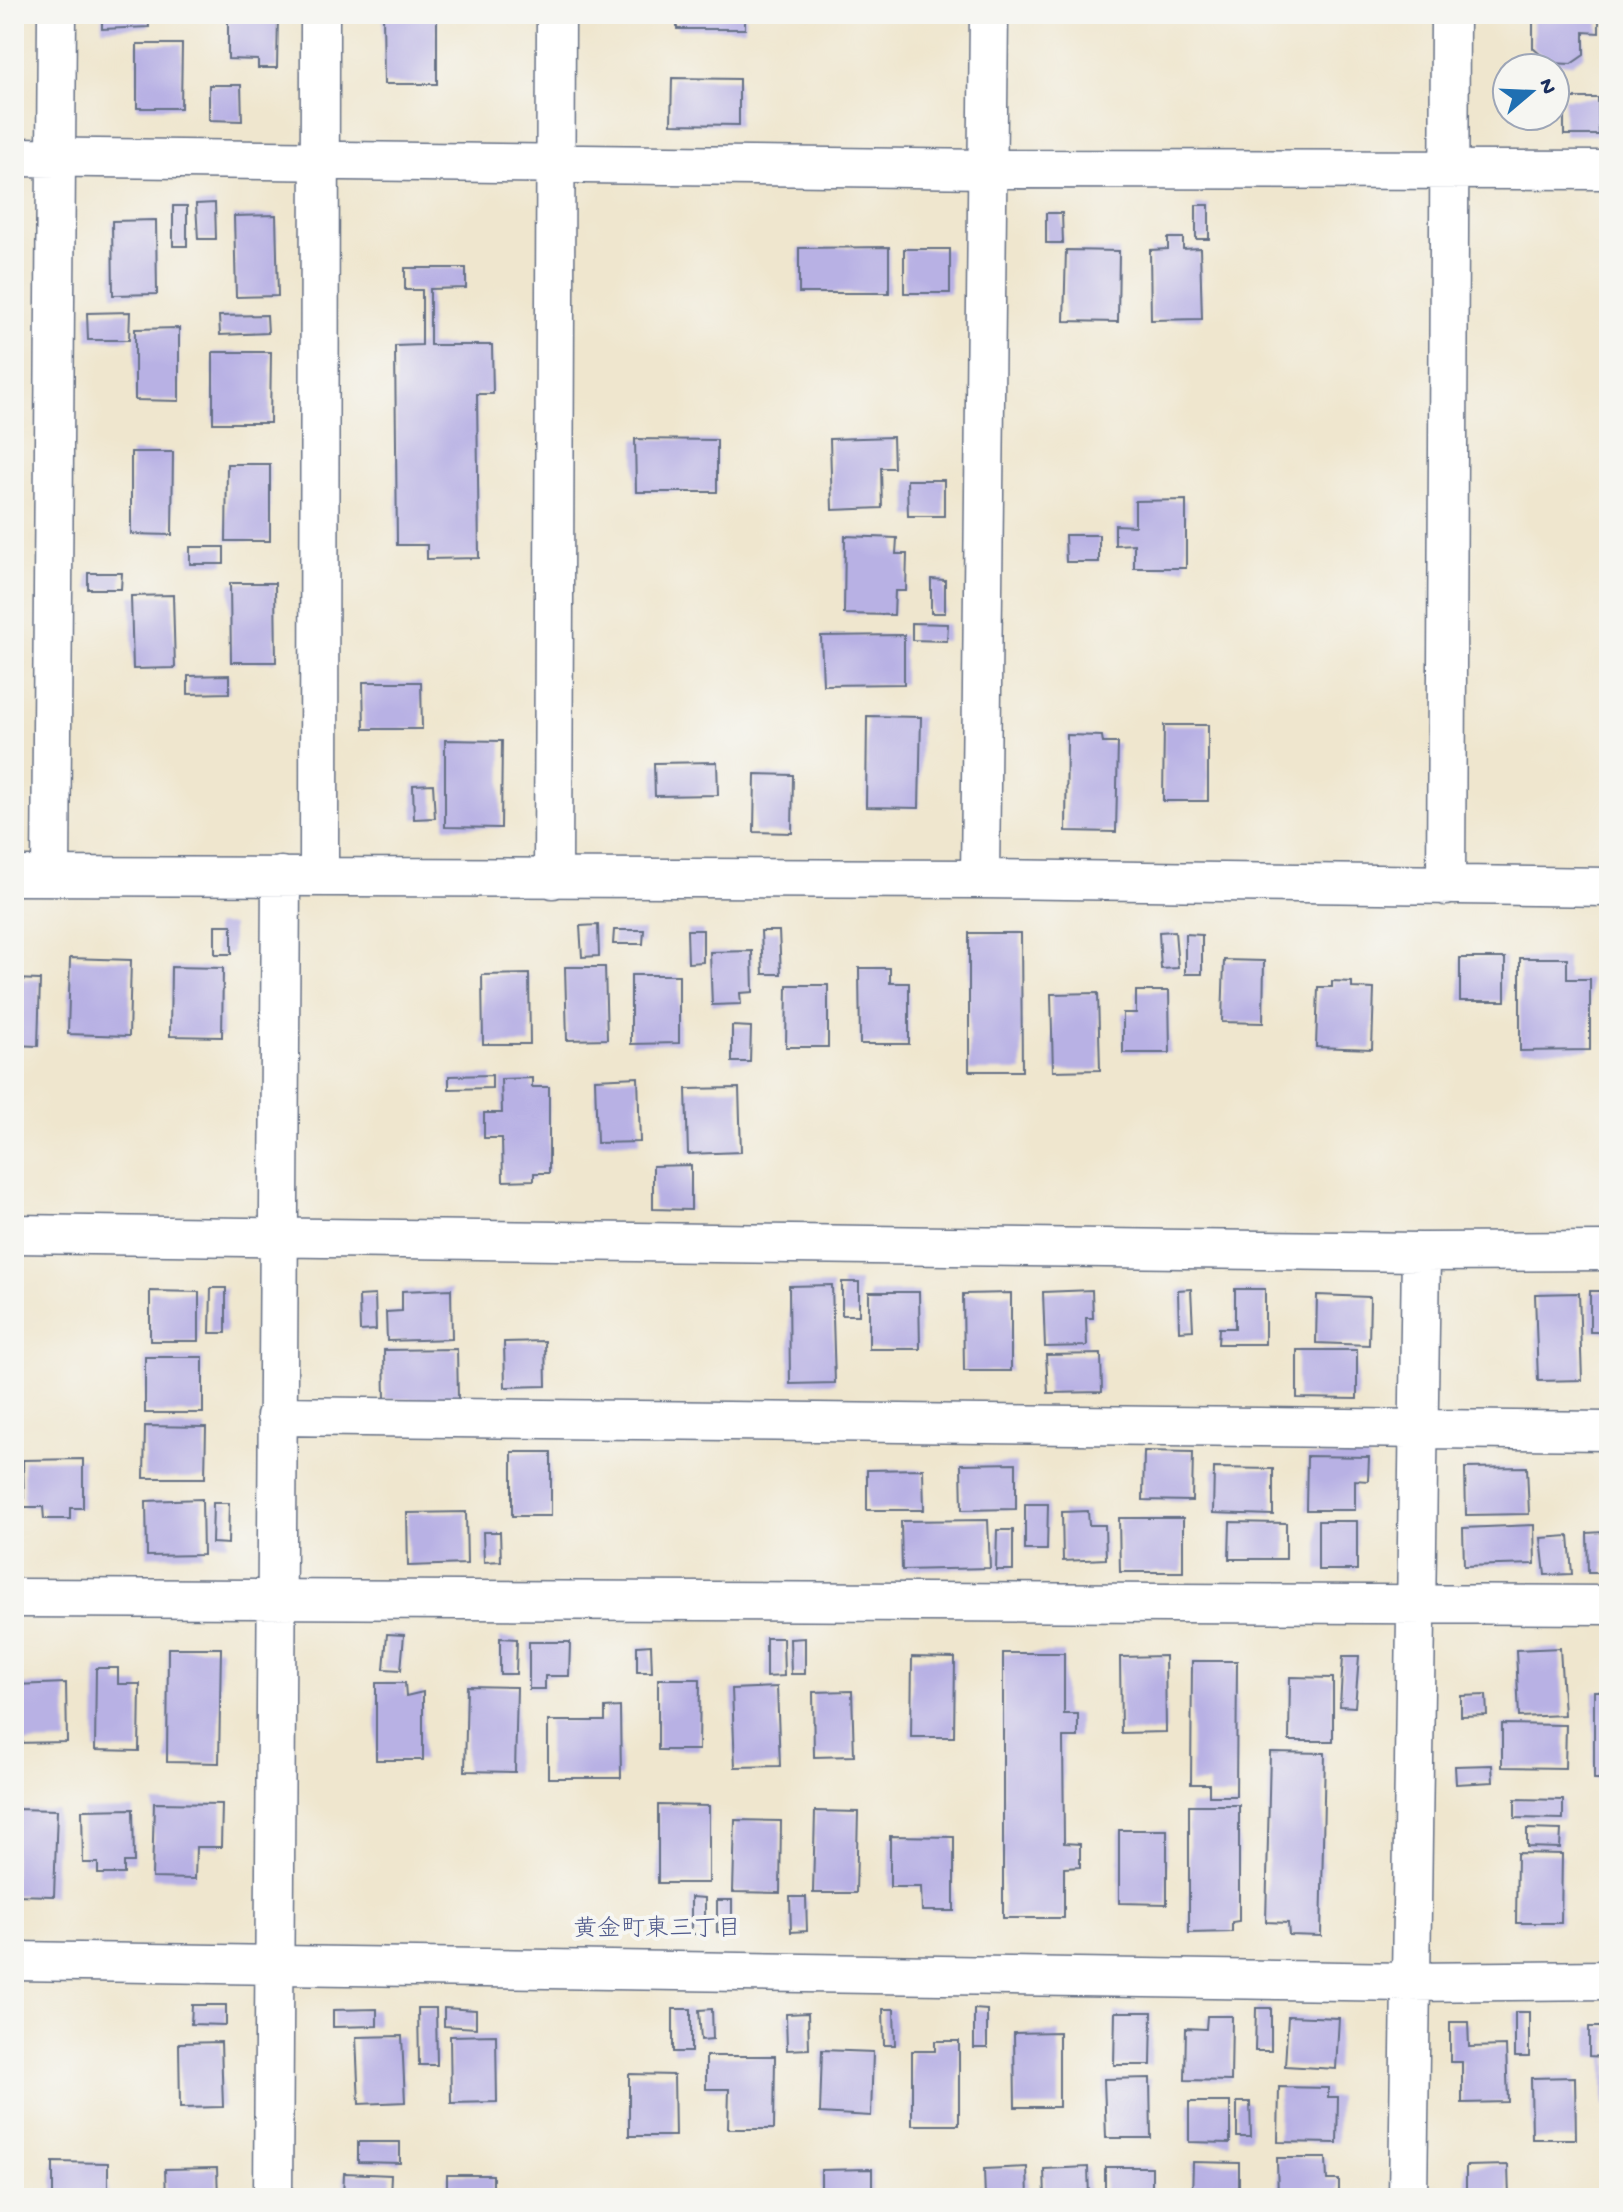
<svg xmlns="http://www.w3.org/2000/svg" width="1623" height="2212" viewBox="0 0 1623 2212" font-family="'Gochi Hand','Klee One',sans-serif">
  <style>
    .building { fill: #b8b1e4 }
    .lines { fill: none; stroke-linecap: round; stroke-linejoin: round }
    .minor-casing { stroke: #656f85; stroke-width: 41 }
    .minor { stroke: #fff; stroke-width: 38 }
    .labels { text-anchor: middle; stroke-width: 8; stroke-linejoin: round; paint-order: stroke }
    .neighbourhood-label { font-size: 24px; fill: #525c8d; stroke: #f6f6f2 }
  </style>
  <rect width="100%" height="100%" fill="#f6f6f2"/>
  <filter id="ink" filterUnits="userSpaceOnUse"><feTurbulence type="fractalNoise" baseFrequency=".0125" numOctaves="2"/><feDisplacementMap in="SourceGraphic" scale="16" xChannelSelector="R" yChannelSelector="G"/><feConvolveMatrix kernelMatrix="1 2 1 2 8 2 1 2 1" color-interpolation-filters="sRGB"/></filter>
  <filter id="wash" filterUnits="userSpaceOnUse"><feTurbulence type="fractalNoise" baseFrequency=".006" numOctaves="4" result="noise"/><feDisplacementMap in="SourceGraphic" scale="32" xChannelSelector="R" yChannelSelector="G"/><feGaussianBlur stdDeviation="1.8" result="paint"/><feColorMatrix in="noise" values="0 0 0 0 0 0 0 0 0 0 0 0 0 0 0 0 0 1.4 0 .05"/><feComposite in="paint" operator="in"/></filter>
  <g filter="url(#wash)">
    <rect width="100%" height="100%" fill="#efe6ce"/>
    <g id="blocks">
      <path class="building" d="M 102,14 L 148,14 L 149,27 L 102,29 Z
        M 228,14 L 278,14 L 277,68 L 258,68 L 258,60 L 228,59 Z
        M 383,14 L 437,14 L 437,84 L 384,84 Z
        M 677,14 L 745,14 L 745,29 L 677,29 Z
        M 1533,14 L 1599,14 L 1599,33 L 1584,32 L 1584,55 L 1571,64 L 1550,63 L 1533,48 Z
        M 137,44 L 182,44 L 181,108 L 137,108 Z
        M 672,78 L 739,79 L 739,125 L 671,124 Z
        M 209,85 L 241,85 L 242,121 L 209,120 Z
        M 1564,98 L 1598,98 L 1599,135 L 1564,135 Z
        M 215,203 L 216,239 L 198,239 L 196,204 Z
        M 1196,205 L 1209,205 L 1209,239 L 1196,239 Z
        M 173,206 L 187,206 L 187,246 L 173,246 Z
        M 1046,213 L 1062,213 L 1063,243 L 1046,243 Z
        M 276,215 L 278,296 L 236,297 L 234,216 Z
        M 156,220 L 157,294 L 113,295 L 112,221 Z
        M 1168,238 L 1183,238 L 1183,249 L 1200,248 L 1202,319 L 1151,320 L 1150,250 L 1168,249 Z
        M 889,247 L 889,293 L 799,293 L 799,248 Z
        M 904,249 L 950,249 L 950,293 L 904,293 Z
        M 1066,250 L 1119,251 L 1118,322 L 1064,321 Z
        M 405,268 L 466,268 L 466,288 L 430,289 L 430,345 L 492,345 L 493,394 L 477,394 L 479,558 L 427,559 L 427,545 L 397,545 L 395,346 L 422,345 L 422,290 L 405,290 Z
        M 130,312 L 129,340 L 88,340 L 87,313 Z
        M 267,315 L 268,333 L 220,335 L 219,316 Z
        M 179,328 L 179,401 L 135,400 L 135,329 Z
        M 213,352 L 271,352 L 270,423 L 213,423 Z
        M 893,437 L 894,468 L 881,468 L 882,508 L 832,510 L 830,439 Z
        M 635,439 L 717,440 L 717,492 L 636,492 Z
        M 131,452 L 173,452 L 172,535 L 131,534 Z
        M 227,464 L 270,464 L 270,541 L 226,541 Z
        M 907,480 L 944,480 L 944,516 L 908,516 Z
        M 1186,500 L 1186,568 L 1134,568 L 1134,544 L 1115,545 L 1115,525 L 1135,526 L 1135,501 Z
        M 1065,535 L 1099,535 L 1099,562 L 1066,562 Z
        M 845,536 L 897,538 L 896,554 L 907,554 L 906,591 L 895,591 L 894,615 L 844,614 Z
        M 190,547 L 224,547 L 224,564 L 190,564 Z
        M 88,573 L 122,573 L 121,589 L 88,589 Z
        M 931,579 L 945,580 L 945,613 L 931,613 Z
        M 230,583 L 275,583 L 276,662 L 231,662 Z
        M 173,595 L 175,668 L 133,669 L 131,596 Z
        M 912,623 L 948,624 L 947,641 L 912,640 Z
        M 904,635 L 904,684 L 823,685 L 821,636 Z
        M 229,675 L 229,693 L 188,694 L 188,676 Z
        M 363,682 L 421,682 L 422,729 L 364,729 Z
        M 867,716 L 921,717 L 919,808 L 866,807 Z
        M 1164,725 L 1208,725 L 1208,801 L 1163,801 Z
        M 1067,735 L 1102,736 L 1103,743 L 1118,743 L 1116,832 L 1066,831 Z
        M 445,740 L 502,741 L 501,828 L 445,827 Z
        M 717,762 L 718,795 L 655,796 L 654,763 Z
        M 755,774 L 793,775 L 792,833 L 754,832 Z
        M 433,784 L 435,818 L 414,819 L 413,785 Z
        M 215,925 L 232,925 L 232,954 L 215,954 Z
        M 598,925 L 599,956 L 582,957 L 580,926 Z
        M 614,930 L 644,930 L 643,944 L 613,944 Z
        M 687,930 L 703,930 L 703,962 L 688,963 Z
        M 761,931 L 779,931 L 781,974 L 763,974 Z
        M 1175,931 L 1178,968 L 1161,969 L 1159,932 Z
        M 969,933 L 1021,933 L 1022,1071 L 969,1071 Z
        M 1185,934 L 1202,935 L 1202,974 L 1185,974 Z
        M 752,951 L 753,992 L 740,993 L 741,1004 L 712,1005 L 710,952 Z
        M 70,958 L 131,960 L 129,1036 L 68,1034 Z
        M 1460,958 L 1505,958 L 1505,1001 L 1460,1001 Z
        M 1520,958 L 1567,958 L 1567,979 L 1590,979 L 1590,1050 L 1520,1051 Z
        M 1224,960 L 1264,961 L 1263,1023 L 1222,1022 Z
        M 171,967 L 223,968 L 222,1037 L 170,1036 Z
        M 565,967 L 605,967 L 607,1039 L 567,1040 Z
        M 859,968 L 890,968 L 890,983 L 909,983 L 909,1044 L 860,1044 Z
        M 529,974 L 530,1044 L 483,1044 L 482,975 Z
        M 631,975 L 679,975 L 679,1043 L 631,1044 Z
        M 14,979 L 40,980 L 38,1046 L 14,1045 Z
        M 1332,981 L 1352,982 L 1352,988 L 1374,989 L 1372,1049 L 1316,1047 L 1318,987 L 1332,987 Z
        M 787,985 L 828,985 L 828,1047 L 786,1047 Z
        M 1136,991 L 1169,991 L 1170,1053 L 1123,1053 L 1123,1013 L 1136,1013 Z
        M 1098,993 L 1100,1070 L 1053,1071 L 1051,994 Z
        M 732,1026 L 751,1027 L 750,1062 L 732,1062 Z
        M 492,1075 L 492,1088 L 449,1089 L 449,1076 Z
        M 638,1077 L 640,1142 L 597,1143 L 595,1079 Z
        M 532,1078 L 532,1087 L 549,1087 L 549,1173 L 534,1173 L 534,1180 L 503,1181 L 502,1138 L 484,1138 L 484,1113 L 502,1113 L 501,1079 Z
        M 739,1088 L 741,1152 L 688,1154 L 686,1089 Z
        M 691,1165 L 691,1210 L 653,1209 L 653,1166 Z
        M 842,1282 L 859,1282 L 859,1315 L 842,1315 Z
        M 832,1285 L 835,1383 L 790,1384 L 789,1286 Z
        M 211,1288 L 226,1288 L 226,1333 L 210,1333 Z
        M 451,1289 L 452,1339 L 387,1341 L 386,1312 L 402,1311 L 402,1291 Z
        M 1191,1289 L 1193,1330 L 1179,1331 L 1178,1290 Z
        M 1235,1289 L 1265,1289 L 1265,1344 L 1218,1344 L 1219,1328 L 1235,1328 Z
        M 1092,1290 L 1093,1318 L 1086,1318 L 1087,1346 L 1045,1347 L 1043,1292 Z
        M 150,1291 L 199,1292 L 199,1341 L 150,1341 Z
        M 1590,1291 L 1609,1291 L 1609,1332 L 1590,1332 Z
        M 869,1292 L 919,1292 L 920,1349 L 869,1349 Z
        M 1011,1293 L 1011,1371 L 964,1371 L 963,1294 Z
        M 1579,1293 L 1582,1380 L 1538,1381 L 1535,1294 Z
        M 375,1295 L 376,1330 L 360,1331 L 359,1296 Z
        M 1317,1295 L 1370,1297 L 1369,1345 L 1316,1343 Z
        M 545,1341 L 546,1386 L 505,1387 L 504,1342 Z
        M 457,1349 L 458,1399 L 385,1399 L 384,1350 Z
        M 1297,1350 L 1357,1350 L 1357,1399 L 1297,1398 Z
        M 1101,1354 L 1102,1392 L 1048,1393 L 1046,1355 Z
        M 145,1357 L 203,1357 L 203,1413 L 145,1413 Z
        M 145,1426 L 206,1427 L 205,1478 L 144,1478 Z
        M 1144,1451 L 1193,1452 L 1192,1501 L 1143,1500 Z
        M 512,1452 L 551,1452 L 551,1516 L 512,1516 Z
        M 1307,1456 L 1369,1457 L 1368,1481 L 1355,1480 L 1355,1510 L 1306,1510 Z
        M 83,1459 L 83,1508 L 70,1508 L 70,1519 L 44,1519 L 43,1507 L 24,1507 L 23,1460 Z
        M 1016,1463 L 1016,1509 L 962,1510 L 961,1464 Z
        M 1527,1467 L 1529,1514 L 1466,1515 L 1465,1468 Z
        M 1214,1468 L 1273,1469 L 1273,1515 L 1213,1513 Z
        M 923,1469 L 924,1510 L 867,1510 L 867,1470 Z
        M 202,1499 L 203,1555 L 147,1556 L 146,1501 Z
        M 213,1503 L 229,1503 L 228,1544 L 212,1543 Z
        M 1025,1504 L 1048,1504 L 1047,1550 L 1025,1550 Z
        M 1088,1511 L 1089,1525 L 1105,1525 L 1106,1559 L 1063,1561 L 1062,1512 Z
        M 466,1512 L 467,1564 L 408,1566 L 407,1513 Z
        M 1119,1518 L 1183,1518 L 1183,1572 L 1120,1572 Z
        M 988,1520 L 990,1568 L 902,1570 L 901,1521 Z
        M 1318,1521 L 1357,1521 L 1357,1570 L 1318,1570 Z
        M 1230,1522 L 1286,1523 L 1286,1559 L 1229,1559 Z
        M 1534,1525 L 1535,1564 L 1464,1566 L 1463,1528 Z
        M 997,1530 L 1013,1530 L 1013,1570 L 996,1570 Z
        M 483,1532 L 500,1532 L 501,1561 L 484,1562 Z
        M 1603,1532 L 1604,1573 L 1588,1573 L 1587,1533 Z
        M 1569,1536 L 1572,1574 L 1545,1575 L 1541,1538 Z
        M 387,1634 L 404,1635 L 401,1670 L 384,1669 Z
        M 500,1638 L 517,1639 L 516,1674 L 500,1674 Z
        M 766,1638 L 783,1638 L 784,1676 L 766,1677 Z
        M 805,1638 L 805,1674 L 791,1674 L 790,1639 Z
        M 529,1642 L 570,1642 L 569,1676 L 545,1676 L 545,1689 L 529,1689 Z
        M 651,1645 L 652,1672 L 637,1672 L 637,1646 Z
        M 168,1648 L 221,1648 L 219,1763 L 167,1762 Z
        M 1560,1648 L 1564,1715 L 1519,1717 L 1516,1650 Z
        M 1003,1653 L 1064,1653 L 1064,1714 L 1078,1714 L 1078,1737 L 1063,1737 L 1064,1843 L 1080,1844 L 1080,1867 L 1064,1868 L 1064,1918 L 1003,1918 Z
        M 1165,1656 L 1166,1732 L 1121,1733 L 1120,1657 Z
        M 1343,1656 L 1359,1656 L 1355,1707 L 1340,1706 Z
        M 912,1657 L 955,1658 L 954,1737 L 911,1737 Z
        M 1192,1661 L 1237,1661 L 1236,1796 L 1209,1796 L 1209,1784 L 1191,1784 Z
        M 96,1668 L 118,1668 L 118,1684 L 140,1684 L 139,1751 L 95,1750 Z
        M 1290,1677 L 1333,1678 L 1333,1741 L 1289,1741 Z
        M 658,1679 L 700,1679 L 699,1750 L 658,1750 Z
        M 66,1683 L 67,1742 L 14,1743 L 14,1685 Z
        M 376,1683 L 405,1683 L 406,1696 L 423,1692 L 423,1760 L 376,1760 Z
        M 467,1686 L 517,1687 L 515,1772 L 465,1771 Z
        M 777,1687 L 780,1766 L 735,1767 L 732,1689 Z
        M 852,1691 L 854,1756 L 814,1757 L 813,1692 Z
        M 1594,1691 L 1609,1691 L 1609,1779 L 1594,1779 Z
        M 1486,1695 L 1487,1715 L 1461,1716 L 1461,1696 Z
        M 620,1707 L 621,1778 L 548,1778 L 548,1721 L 605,1721 L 605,1708 Z
        M 1502,1724 L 1566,1725 L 1565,1768 L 1502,1767 Z
        M 1270,1752 L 1325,1753 L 1321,1936 L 1289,1935 L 1288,1923 L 1266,1922 Z
        M 1492,1765 L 1493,1782 L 1456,1784 L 1455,1766 Z
        M 1515,1799 L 1563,1800 L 1563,1819 L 1515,1818 Z
        M 154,1803 L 222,1804 L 221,1847 L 196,1847 L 195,1879 L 152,1878 Z
        M 658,1805 L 709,1806 L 709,1883 L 658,1883 Z
        M 1189,1805 L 1239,1805 L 1239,1921 L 1232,1922 L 1232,1932 L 1189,1933 Z
        M 14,1809 L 57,1810 L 54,1896 L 14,1895 Z
        M 133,1809 L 134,1862 L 124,1862 L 124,1874 L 98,1874 L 98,1863 L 83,1863 L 82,1810 Z
        M 815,1811 L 858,1812 L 856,1893 L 813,1893 Z
        M 735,1820 L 781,1821 L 780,1893 L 733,1892 Z
        M 1527,1829 L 1561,1830 L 1560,1848 L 1527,1847 Z
        M 1119,1830 L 1167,1830 L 1167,1904 L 1119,1903 Z
        M 890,1836 L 954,1837 L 954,1911 L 922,1911 L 921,1887 L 890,1887 Z
        M 1605,1840 L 1609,1840 L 1609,1909 L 1606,1909 Z
        M 1517,1853 L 1562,1854 L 1561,1923 L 1516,1923 Z
        M 691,1897 L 705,1898 L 705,1934 L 691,1934 Z
        M 790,1897 L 806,1897 L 807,1931 L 791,1932 Z
        M 717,1900 L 732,1900 L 732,1933 L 717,1932 Z
        M 192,2005 L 226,2005 L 226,2025 L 191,2024 Z
        M 418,2008 L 436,2008 L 437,2065 L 419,2065 Z
        M 444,2008 L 476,2010 L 476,2028 L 444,2026 Z
        M 1256,2008 L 1271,2008 L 1271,2051 L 1255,2051 Z
        M 377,2009 L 377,2026 L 333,2027 L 333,2010 Z
        M 673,2009 L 691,2009 L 691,2052 L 673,2052 Z
        M 712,2009 L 713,2039 L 701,2040 L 699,2010 Z
        M 883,2009 L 894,2009 L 895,2045 L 884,2045 Z
        M 974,2009 L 987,2010 L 987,2048 L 974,2048 Z
        M 1115,2012 L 1152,2012 L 1151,2065 L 1114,2065 Z
        M 1515,2012 L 1529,2012 L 1529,2057 L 1515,2057 Z
        M 808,2013 L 809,2049 L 787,2050 L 786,2014 Z
        M 1207,2016 L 1232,2016 L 1231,2081 L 1185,2080 L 1186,2028 L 1206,2029 Z
        M 1288,2016 L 1339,2018 L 1336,2069 L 1285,2066 Z
        M 1450,2022 L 1468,2022 L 1469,2047 L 1506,2046 L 1508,2102 L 1462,2103 L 1462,2062 L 1450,2062 Z
        M 1589,2027 L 1607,2027 L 1609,2105 L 1604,2105 L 1604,2057 L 1589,2056 Z
        M 1059,2032 L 1059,2107 L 1015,2107 L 1014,2033 Z
        M 496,2035 L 497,2102 L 451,2103 L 450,2036 Z
        M 402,2036 L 405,2102 L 359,2104 L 356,2037 Z
        M 935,2041 L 959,2041 L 959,2125 L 912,2125 L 912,2051 L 935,2051 Z
        M 221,2042 L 223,2107 L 180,2108 L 179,2043 Z
        M 822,2050 L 873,2052 L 871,2116 L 820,2113 Z
        M 706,2056 L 775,2056 L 774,2129 L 728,2129 L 729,2089 L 706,2089 Z
        M 629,2074 L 674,2075 L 675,2136 L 629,2136 Z
        M 1575,2077 L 1576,2139 L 1532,2139 L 1531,2078 Z
        M 1150,2078 L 1151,2138 L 1106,2138 L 1104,2079 Z
        M 1279,2087 L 1328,2088 L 1328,2097 L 1338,2097 L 1337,2143 L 1278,2142 Z
        M 1189,2102 L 1230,2102 L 1230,2143 L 1189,2142 Z
        M 1237,2102 L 1250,2102 L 1251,2137 L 1237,2137 Z
        M 358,2142 L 400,2142 L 400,2163 L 358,2162 Z
        M 1277,2158 L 1326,2158 L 1327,2180 L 1339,2180 L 1339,2198 L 1278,2198 Z
        M 53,2162 L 108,2163 L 108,2198 L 53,2198 Z
        M 1193,2162 L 1239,2163 L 1239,2198 L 1192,2198 Z
        M 1508,2165 L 1509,2198 L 1466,2198 L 1466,2166 Z
        M 1027,2167 L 1028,2198 L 985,2198 L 984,2169 Z
        M 1088,2167 L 1089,2198 L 1045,2198 L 1044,2169 Z
        M 1105,2167 L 1152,2167 L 1152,2198 L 1105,2198 Z
        M 217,2168 L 218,2198 L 166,2198 L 165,2169 Z
        M 872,2169 L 872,2198 L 821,2198 L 821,2170 Z
        M 344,2173 L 391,2175 L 390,2198 L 343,2198 Z
        M 447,2175 L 493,2175 L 493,2198 L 447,2198 Z"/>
    </g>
  </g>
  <g filter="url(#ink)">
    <use href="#blocks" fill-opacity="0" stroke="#656f85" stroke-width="2"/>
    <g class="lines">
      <g class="minor-casing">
        <path id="minor" d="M 14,157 L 989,169 L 1609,170
          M 14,876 L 980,879 L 1609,887
          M 51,876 L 57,14
          M 319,876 L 320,14
          M 553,879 L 556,14
          M 980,879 L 989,14
          M 1446,886 L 1450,14
          M 14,1234 L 1421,1252 L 1609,1251
          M 276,1416 L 1609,1431
          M 14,1598 L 1609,1605
          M 14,1961 L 1408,1982 L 1609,1980
          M 273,2198 L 281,876
          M 1408,2198 L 1421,1252"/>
      </g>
      <use href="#minor" class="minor"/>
    </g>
  </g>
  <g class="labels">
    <g class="neighbourhood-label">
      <text x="657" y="1935">黄金町東三丁目</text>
    </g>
  </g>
  <rect width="1623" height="2212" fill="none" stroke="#f6f6f2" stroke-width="48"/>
  <g transform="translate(1531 92) rotate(71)"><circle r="38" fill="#f6f6f2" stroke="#9ea6b7" stroke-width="2"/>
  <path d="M0-6L14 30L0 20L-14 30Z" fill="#1f6fb2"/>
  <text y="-12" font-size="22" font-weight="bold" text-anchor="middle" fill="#1b2f5e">N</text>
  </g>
</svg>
